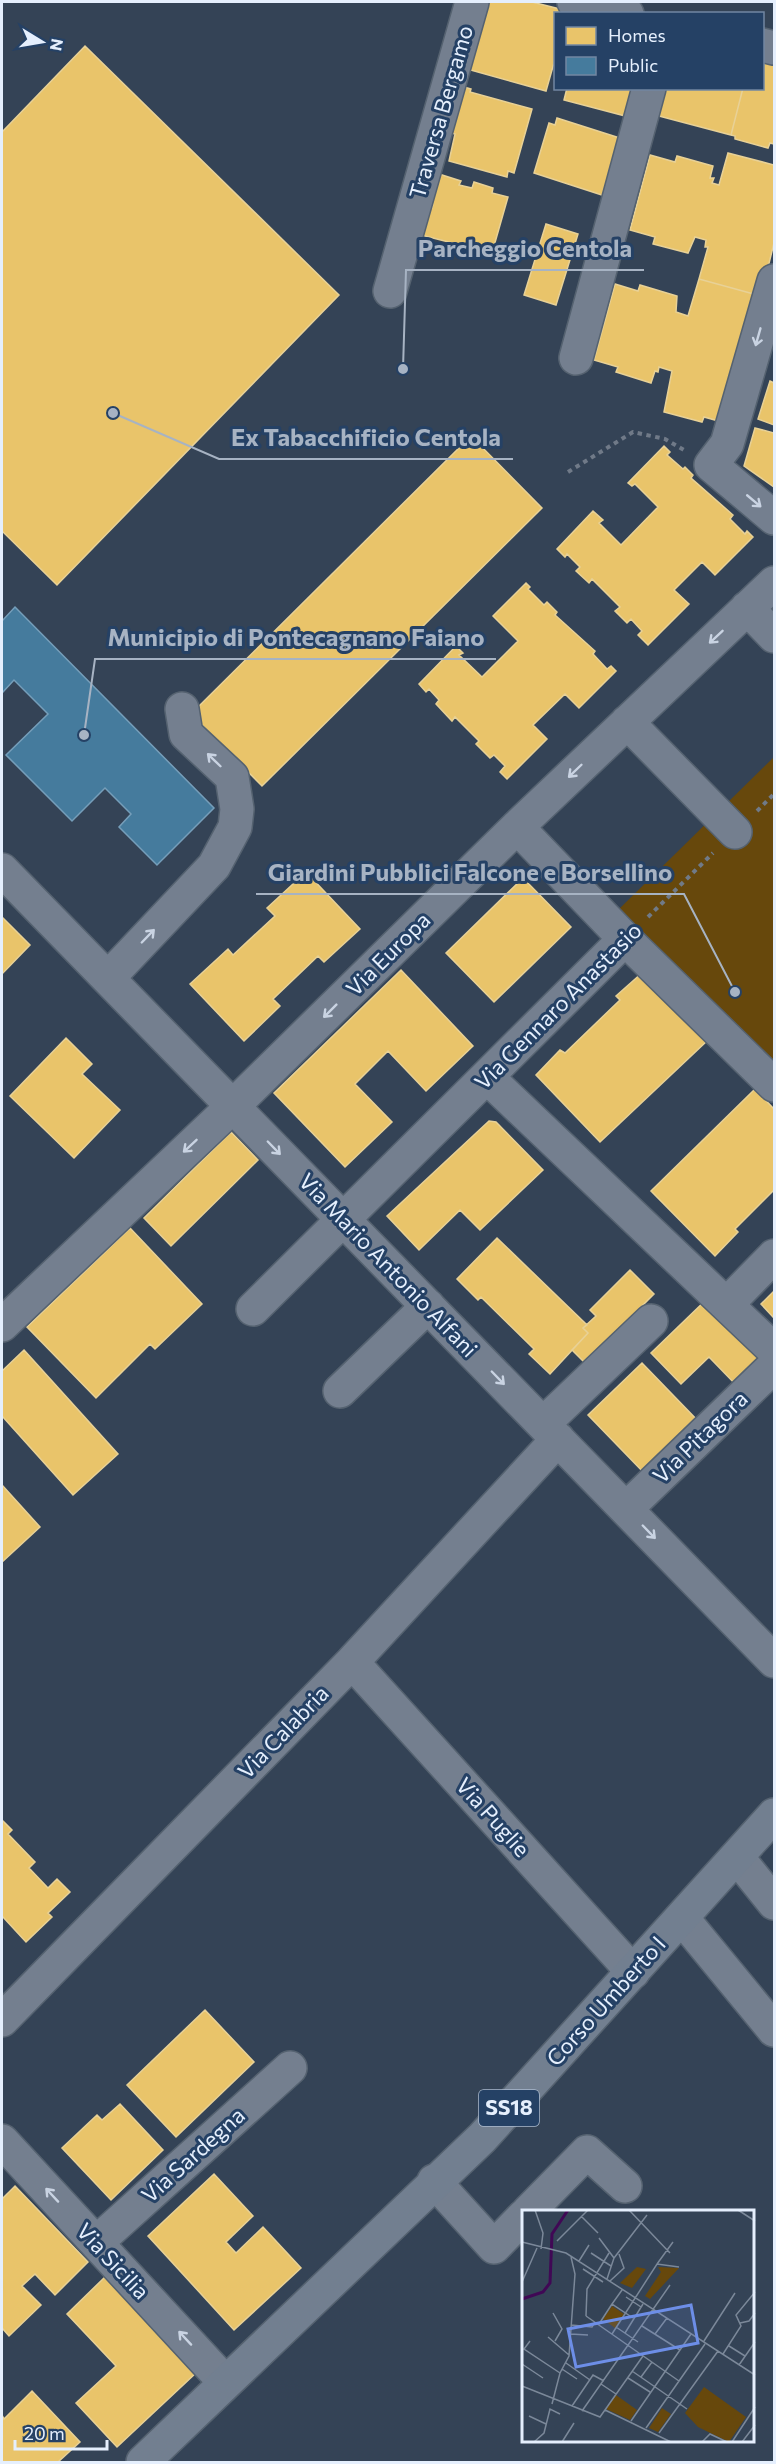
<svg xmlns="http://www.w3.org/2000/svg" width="776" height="2464" viewBox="0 0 776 2464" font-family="Commissioner,sans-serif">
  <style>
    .green { fill: #67480c }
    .homes { fill: #e9c46a; stroke: #e8d196; stroke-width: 1.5 }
    .public { fill: #457b9d; stroke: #759eba; stroke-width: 1.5 }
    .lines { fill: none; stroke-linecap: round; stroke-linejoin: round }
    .minor-casing { stroke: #556270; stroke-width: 36 }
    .major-casing { stroke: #556270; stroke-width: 36 }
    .path { stroke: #707a88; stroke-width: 4; stroke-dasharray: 4.5 4.5; stroke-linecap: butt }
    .minor { stroke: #747f8f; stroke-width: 33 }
    .major { stroke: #727f90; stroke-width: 33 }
    .oneway { stroke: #c9d3e2 }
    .labels { text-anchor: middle; stroke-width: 6; stroke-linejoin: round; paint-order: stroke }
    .shield { fill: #254165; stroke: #abbbcf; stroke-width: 1.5 }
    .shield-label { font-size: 21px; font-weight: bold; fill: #e5effd }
    .street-label { font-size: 22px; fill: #e5effd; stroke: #254165 }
    .inset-river { fill: none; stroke: #400855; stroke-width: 3 }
    .inset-road { fill: none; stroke: #7b8899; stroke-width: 1.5 }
    .view { fill: #6d8ee7; fill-opacity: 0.15; stroke: #6d8ee7; stroke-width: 3 }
    .inset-edge { fill: none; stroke: #e5effd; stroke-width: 3 }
    .leader { fill: none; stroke: #a7b3c3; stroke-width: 2 }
    .callout-dot { fill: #a7b3c3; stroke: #254165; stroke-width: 2 }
    .callout-label { font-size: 24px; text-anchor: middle; font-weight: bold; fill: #a7b3c3; stroke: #254165; stroke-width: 6; stroke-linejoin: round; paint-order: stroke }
  </style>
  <rect width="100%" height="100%" fill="#344356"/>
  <path class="green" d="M 774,757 L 774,1073 L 617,911 Z"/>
  <path class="homes" d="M 486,2 L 532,2 L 568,11 L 556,14 L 556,56 L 546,91 L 467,69 Z
    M 85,46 L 339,295 L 57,585 L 2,531 L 2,132 Z
    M 762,56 L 774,59 L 774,144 L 770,143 L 768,148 L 735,139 L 735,136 L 731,135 L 743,88 L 762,88 Z
    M 464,87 L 471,89 L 470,92 L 532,109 L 514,173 L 508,171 L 507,177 L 449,161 L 455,134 L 451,133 Z
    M 567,88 L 636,88 L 629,117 L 564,100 Z
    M 662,88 L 743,88 L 731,135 L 655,115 Z
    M 557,118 L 623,139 L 608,197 L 534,173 L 549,123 L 555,125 Z
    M 728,153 L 774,165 L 774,243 L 761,296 L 699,279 L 708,247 L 705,247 L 706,240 L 695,237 L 688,253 L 653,244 L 655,237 L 630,230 L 650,155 L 675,162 L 677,156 L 713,166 L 710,178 L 714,178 L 712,183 L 719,185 Z
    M 439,174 L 461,181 L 459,185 L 472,188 L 474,182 L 493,188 L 492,193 L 508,197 L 492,253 L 421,235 L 429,207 L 432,208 L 433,204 L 430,203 Z
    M 546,224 L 578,234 L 556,305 L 524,295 Z
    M 699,279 L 761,296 L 722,422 L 704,417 L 702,422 L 664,412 L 672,371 L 659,367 L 658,372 L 655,371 L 651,383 L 616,372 L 618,367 L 594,360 L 615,284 L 638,291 L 640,285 L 677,296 L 676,312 L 688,316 Z
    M 770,381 L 774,383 L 774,425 L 758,419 Z
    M 755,428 L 774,433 L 774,487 L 744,466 Z
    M 471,436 L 542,508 L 262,786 L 191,714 Z
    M 664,446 L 670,452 L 667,455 L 683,469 L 685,467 L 693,475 L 691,478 L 733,515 L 730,519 L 745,534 L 747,531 L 753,537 L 715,575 L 702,562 L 674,590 L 689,604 L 648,645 L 638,635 L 642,631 L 631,619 L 627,623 L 615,611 L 620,607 L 592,579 L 589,583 L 576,571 L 580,567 L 567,554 L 565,557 L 557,549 L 593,511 L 603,520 L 599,523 L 621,545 L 658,507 L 635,484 L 632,486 L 628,483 Z
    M 526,583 L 530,587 L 528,589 L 544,605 L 547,602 L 557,612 L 555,615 L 595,651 L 593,654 L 607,669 L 611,666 L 616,671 L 579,708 L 565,694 L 533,725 L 547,739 L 507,779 L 500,772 L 505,766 L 494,755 L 490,758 L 476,744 L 479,741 L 455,717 L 452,721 L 436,704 L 439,700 L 429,689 L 426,692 L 419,684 L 456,646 L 463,653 L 459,655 L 482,677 L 518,641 L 493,616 Z
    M 306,872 L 360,929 L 324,962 L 318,956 L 273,999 L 280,1006 L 244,1041 L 190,984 L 228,949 L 233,955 L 275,916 L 267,908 Z
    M 523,878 L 571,927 L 494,1002 L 446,953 Z
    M 2,917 L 30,945 L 2,974 Z
    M 401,970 L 473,1046 L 426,1091 L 388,1051 L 355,1084 L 392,1122 L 345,1167 L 274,1093 Z
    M 643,972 L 708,1040 L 600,1142 L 536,1075 L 560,1050 L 565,1053 L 620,1000 L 616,996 Z
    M 66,1038 L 92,1064 L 82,1074 L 120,1110 L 74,1158 L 10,1096 Z
    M 755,1089 L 774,1109 L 774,1190 L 735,1229 L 738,1232 L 715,1256 L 651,1191 Z
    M 489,1121 L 496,1122 L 543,1170 L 480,1230 L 460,1210 L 419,1250 L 387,1216 Z
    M 231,1132 L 258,1160 L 171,1246 L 144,1218 Z
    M 130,1228 L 202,1304 L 155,1349 L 150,1344 L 96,1398 L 27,1327 Z
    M 497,1238 L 587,1325 L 583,1328 L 588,1333 L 550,1374 L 529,1354 L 534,1349 L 481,1297 L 478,1300 L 457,1279 Z
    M 630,1270 L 654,1294 L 585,1363 L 572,1350 L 588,1333 L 583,1328 L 596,1316 L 590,1310 Z
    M 774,1291 L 774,1318 L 761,1304 Z
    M 710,1296 L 769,1358 L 739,1388 L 709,1357 L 681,1384 L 651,1353 Z
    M 24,1350 L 118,1454 L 73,1495 L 2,1416 L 2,1371 Z
    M 642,1363 L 701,1424 L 647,1476 L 588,1415 Z
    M 2,1485 L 40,1527 L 2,1562 Z
    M 2,1820 L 12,1830 L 8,1834 L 35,1862 L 29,1868 L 48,1888 L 57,1879 L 70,1892 L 48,1913 L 52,1917 L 26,1942 L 2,1916 Z
    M 205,2010 L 254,2062 L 176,2137 L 127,2085 Z
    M 120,2104 L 163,2150 L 111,2200 L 62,2148 L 97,2115 L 102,2120 Z
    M 214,2174 L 253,2216 L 226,2242 L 236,2253 L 263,2227 L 301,2268 L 234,2330 L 148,2236 Z
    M 15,2186 L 88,2262 L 55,2295 L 35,2274 L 22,2286 L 41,2305 L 9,2336 L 2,2328 L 2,2199 Z
    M 106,2276 L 197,2372 L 117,2447 L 76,2403 L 116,2366 L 67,2314 Z
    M 32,2391 L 80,2442 L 58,2462 L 2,2462 L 2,2415 L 4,2419 Z"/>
  <path class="public" d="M 15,607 L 214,808 L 157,865 L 119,827 L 131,814 L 105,788 L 72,821 L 6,755 L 48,714 L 14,680 L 2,693 L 2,621 Z"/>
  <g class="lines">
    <g class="minor-casing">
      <path id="minor" d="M 574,2 L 627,14
        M 762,45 L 774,48
        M 774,281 L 727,444 L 711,465 L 774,518
        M 390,291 L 472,2
        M 576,358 L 649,88
        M 747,608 L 774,636
        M 627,722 L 735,832
        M 517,827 L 625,939 L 774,1085
        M 2,870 L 774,1661
        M 108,978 L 214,866 L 235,827 L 237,809 L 232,777 L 186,734 L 182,709
        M 487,1077 L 774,1350
        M 728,1303 L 774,1256
        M 253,1309 L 625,939
        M 2,1325 L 233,1106 L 517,827 L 774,583
        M 340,1391 L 428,1306
        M 543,1424 L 651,1321
        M 626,1509 L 774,1366
        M 352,1662 L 633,1972
        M 737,1857 L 774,1903
        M 682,1918 L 774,2030
        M 2,2020 L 352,1662 L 558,1439
        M 2,2141 L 224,2381
        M 434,2181 L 494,2247 L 524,2216
        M 528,2212 L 587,2152 L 625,2186
        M 97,2242 L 290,2068"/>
    </g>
    <g class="major-casing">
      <path id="major" d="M 143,2462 L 482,2138 L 774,1815"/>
    </g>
    <path class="path" d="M 568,472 L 633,432 L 665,439 L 684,450
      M 757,811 L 774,794
      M 648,917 L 713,853"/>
    <use href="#minor" class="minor"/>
    <use href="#major" class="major"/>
  </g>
  <defs><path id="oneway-shaft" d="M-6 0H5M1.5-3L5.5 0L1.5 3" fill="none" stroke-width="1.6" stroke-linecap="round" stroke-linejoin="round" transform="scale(1.5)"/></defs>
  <g class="oneway">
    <use href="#oneway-shaft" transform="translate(758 337) rotate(106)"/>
    <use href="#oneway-shaft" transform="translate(754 501) rotate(40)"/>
    <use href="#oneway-shaft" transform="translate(716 637) rotate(137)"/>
    <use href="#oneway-shaft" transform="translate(214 760) rotate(-136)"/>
    <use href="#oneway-shaft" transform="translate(575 771) rotate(136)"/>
    <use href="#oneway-shaft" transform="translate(148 936) rotate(-46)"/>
    <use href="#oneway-shaft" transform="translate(330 1011) rotate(135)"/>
    <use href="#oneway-shaft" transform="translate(190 1146) rotate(137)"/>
    <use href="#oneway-shaft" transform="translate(274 1148) rotate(46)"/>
    <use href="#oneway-shaft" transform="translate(498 1378) rotate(46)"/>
    <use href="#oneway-shaft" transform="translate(649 1532) rotate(46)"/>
    <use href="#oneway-shaft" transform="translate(52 2195) rotate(-133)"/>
    <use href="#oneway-shaft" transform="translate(185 2338) rotate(-133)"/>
  </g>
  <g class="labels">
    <rect class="shield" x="479" y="2090" width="60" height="36" rx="4.5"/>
    <g class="shield-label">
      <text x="509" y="2115">SS18</text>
    </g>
    <g class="street-label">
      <text transform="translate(441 112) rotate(-74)" y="8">Traversa Bergamo</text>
      <text transform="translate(388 954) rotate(-45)" y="8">Via Europa</text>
      <text transform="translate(558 1006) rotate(-45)" y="8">Via Gennaro Anastasio</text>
      <text transform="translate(388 1265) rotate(46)" y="8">Via Mario Antonio Alfani</text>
      <text transform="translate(700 1437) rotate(-44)" y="8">Via Pitagora</text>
      <text transform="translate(283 1732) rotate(-46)" y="8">Via Calabria</text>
      <text transform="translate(493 1817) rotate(48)" y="8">Via Puglie</text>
      <text transform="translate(606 2001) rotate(-48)" y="8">Corso Umberto I</text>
      <text transform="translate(193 2155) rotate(-42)" y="8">Via Sardegna</text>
      <text transform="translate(113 2261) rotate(47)" y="8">Via Sicilia</text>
    </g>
  </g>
  <g transform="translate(522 2210)">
    <rect width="232" height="232" fill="#344356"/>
    <path d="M 115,57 L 124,59 L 110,78 L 98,73 ZM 136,57 L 157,58 L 128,89 L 123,86 L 139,62 ZM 90,96 L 102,104 L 93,118 L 81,109 ZM 182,177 L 224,207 L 207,232 L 176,217 L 163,203 ZM 94,185 L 115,200 L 108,210 L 84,199 ZM 140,198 L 149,204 L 136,222 L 127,218 Z" fill="#67480c"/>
    <path class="inset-river" d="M 0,89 L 21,82 L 28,73 L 30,24 L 46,0"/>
    <path class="inset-road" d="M 13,0 L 21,23 L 19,39M 107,0 L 148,43M 216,0 L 233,11M 59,6 L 76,23M 77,28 L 92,48 L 85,69M 35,31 L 66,0M 0,32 L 44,43 L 233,165M 69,43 L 89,56M 92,48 L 125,5M 57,51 L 67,35M 135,54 L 151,32M 61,59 L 81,72M 88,71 L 102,58 L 97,44M 0,72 L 15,38M 100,80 L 90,94 L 111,108M 104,87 L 119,97M 31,103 L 40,119 L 33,131M 64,106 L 157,171M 64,106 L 65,79 L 87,43M 218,113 L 227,111 L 233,103M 77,114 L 90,94M 49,115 L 70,117 L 73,112M 120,116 L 158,140M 94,117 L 116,132M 103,123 L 121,94M 48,124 L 66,125M 90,124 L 135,54 L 157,57M 133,124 L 145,108M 26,127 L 47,145M 8,131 L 2,139 L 38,163M 182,131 L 213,83M 207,136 L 223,146M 201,144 L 219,116 L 214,105 L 233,82M 44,153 L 68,170M 0,154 L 21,168M 217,155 L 233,132M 40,159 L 55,169M 110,161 L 165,199M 119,167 L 130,152M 106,168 L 128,182M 79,174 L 94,184M 0,176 L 78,207 L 121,146M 30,194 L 38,163 L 47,146 L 53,64 L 49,47M 50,196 L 71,165 L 82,171M 83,200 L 149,232M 60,201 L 148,75M 7,206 L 24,214M 109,211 L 169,124M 124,218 L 183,134M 137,223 L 196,141M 12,232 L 22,223 L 28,199 L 38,204M 40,232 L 52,213M 180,232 L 188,224 L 205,232M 210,232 L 233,197M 220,232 L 233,215"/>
    <path class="view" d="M 169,95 L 176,133 L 54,157 L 46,119 Z"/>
    <rect width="232" height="232" class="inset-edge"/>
  </g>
  <path class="leader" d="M403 369L406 270H644M113 413L219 459H513M84 735L95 659H496M735 992L684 894H256"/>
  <g class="callout-dot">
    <circle cx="403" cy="369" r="6"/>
    <circle cx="113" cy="413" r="6"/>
    <circle cx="84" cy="735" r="6"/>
    <circle cx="735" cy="992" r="6"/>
  </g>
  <g class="callout-label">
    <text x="525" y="257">Parcheggio Centola</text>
    <text x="366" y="446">Ex Tabacchificio Centola</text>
    <text x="296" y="646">Municipio di Pontecagnano Faiano</text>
    <text x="470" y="881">Giardini Pubblici Falcone e Borsellino</text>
  </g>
  <rect width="776" height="2464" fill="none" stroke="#e5effd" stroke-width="6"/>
  <rect x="554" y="12" width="210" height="78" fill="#254165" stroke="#7287a2" stroke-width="1.5"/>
  <rect x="566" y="27" width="30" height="18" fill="#e9c46a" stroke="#7287a2" stroke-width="1.5"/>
  <text x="608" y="42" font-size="18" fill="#e5effd">Homes</text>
  <rect x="566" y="57" width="30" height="18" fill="#457b9d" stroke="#7287a2" stroke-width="1.5"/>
  <text x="608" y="72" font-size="18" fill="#e5effd">Public</text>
  <g transform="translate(42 42) rotate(101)" stroke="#254165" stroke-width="4.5" paint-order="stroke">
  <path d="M0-4.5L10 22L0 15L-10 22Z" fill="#e5effd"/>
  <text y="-9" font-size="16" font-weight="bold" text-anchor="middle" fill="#e5effd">N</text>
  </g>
  <path d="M15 2440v9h92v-9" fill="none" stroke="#e5effd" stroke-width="3"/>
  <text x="24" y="2440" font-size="18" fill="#e5effd" stroke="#254165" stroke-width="4.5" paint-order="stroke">20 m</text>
</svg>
